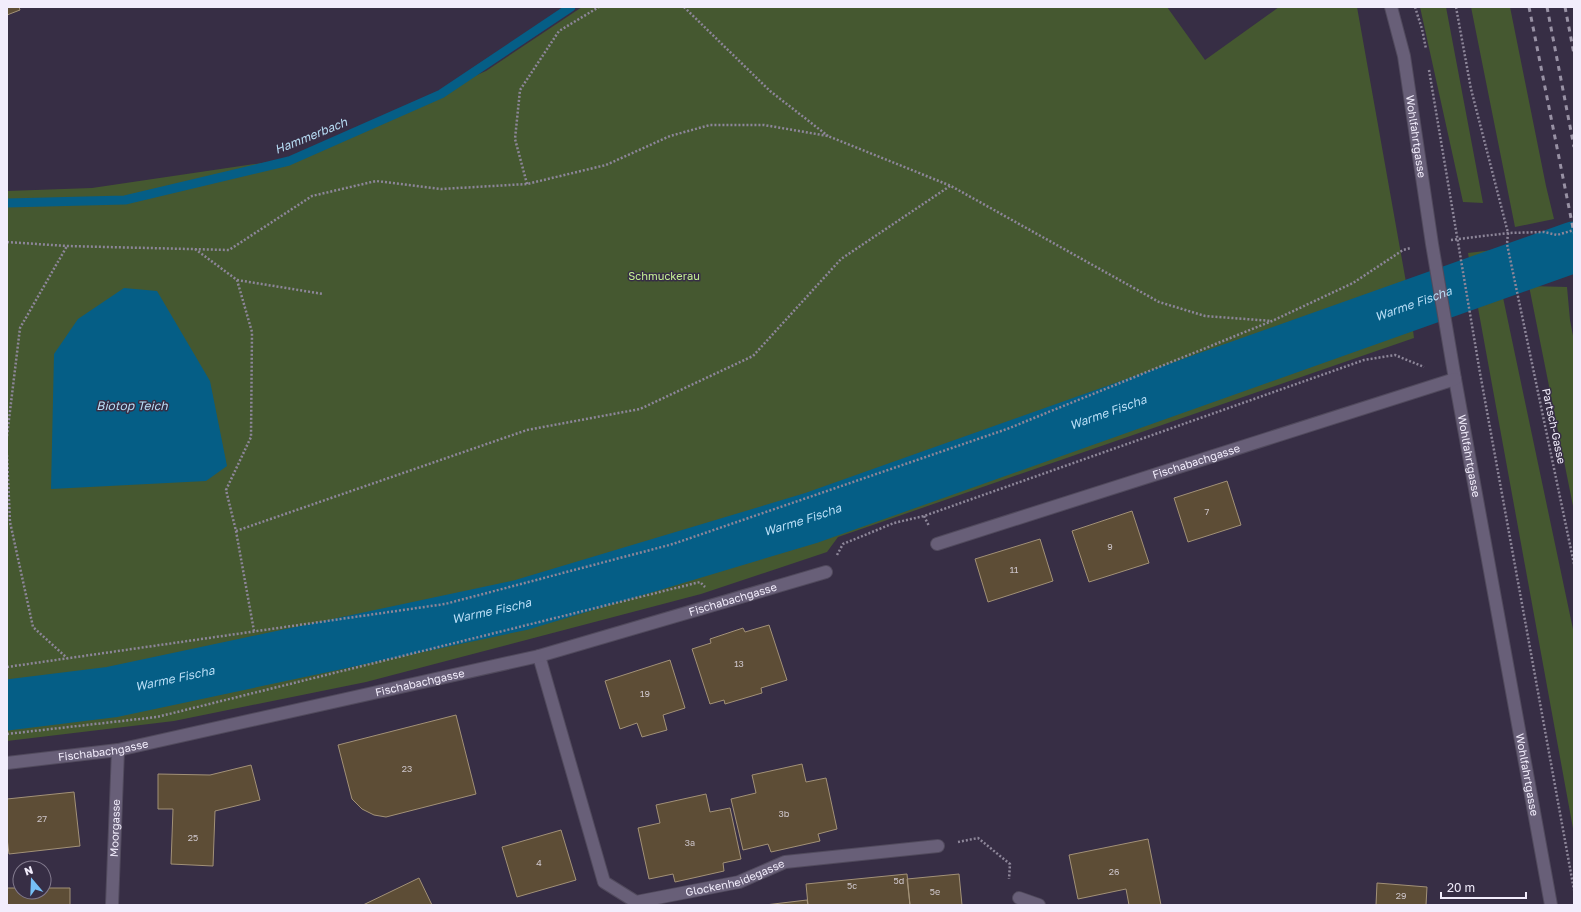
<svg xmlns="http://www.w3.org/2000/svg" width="1581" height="912" viewBox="0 0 1581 912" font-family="'Golos Text',sans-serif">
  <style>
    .green { fill: #455830 }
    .water { fill: #055e86 }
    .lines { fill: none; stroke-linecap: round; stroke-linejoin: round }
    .stream { stroke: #055e86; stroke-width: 9 }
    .river { stroke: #055e86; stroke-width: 51 }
    .building { fill: #5d4d36; stroke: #a29177 }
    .minor-casing { stroke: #514a5d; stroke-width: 14 }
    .path { stroke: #8d8699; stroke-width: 2.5; stroke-dasharray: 2 2; stroke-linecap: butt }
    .minor { stroke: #685f78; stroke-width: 12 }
    .rail { stroke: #9891a4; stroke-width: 3; stroke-dasharray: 5 5; stroke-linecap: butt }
    .labels { text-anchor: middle; stroke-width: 3; stroke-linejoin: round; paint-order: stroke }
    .number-label { font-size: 9px; fill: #cdc5ca }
    .street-label { font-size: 11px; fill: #f2edfc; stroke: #372e45 }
    .park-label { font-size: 11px; fill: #c3ef93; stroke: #372e45 }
    .water-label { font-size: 12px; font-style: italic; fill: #b9def6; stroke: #372e45 }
  </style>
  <rect width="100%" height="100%" fill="#372e45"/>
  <path class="green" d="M 582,7 L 1167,7 L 1205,60 L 1279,7 L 1357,7 L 1409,299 L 1414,338 L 838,537 L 827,552 L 701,594 L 366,682 L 174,721 L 7,741 L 7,191 L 92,188 L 282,160 L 486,71 Z
    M 1420,7 L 1446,7 L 1483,203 L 1463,202 Z
    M 1471,7 L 1510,7 L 1546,186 L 1554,219 L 1515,227 Z
    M 1493,250 L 1574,634 L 1574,834 L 1468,253 Z
    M 1529,286 L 1567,287 L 1570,320 L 1574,341 L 1574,511 Z"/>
  <path class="water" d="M 124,288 L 157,291 L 210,381 L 227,466 L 206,481 L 51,489 L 54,354 L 78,319 Z"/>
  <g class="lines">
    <path class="stream" d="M 7,203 L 125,200 L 289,161 L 441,94 L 571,7"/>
    <path class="river" id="s1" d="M 7,705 L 112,692 L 521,605 L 811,518 L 1574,247"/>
  </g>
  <path class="building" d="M 7,7 L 19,7 L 20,10 L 7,15 Z
    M 1227,481 L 1241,525 L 1188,542 L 1174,498 Z
    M 1132,511 L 1149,563 L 1089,582 L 1072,531 Z
    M 1040,539 L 1053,581 L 988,602 L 975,559 Z
    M 769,625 L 787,680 L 761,688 L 762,693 L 725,704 L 724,700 L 710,704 L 692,649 L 711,643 L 710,639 L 743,628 L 745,632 Z
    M 670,660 L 685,708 L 663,715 L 667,730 L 642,737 L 637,723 L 620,729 L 605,681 Z
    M 456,715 L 476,794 L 386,817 L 374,815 L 362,809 L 352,799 L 338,745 Z
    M 802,764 L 806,782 L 826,778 L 837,829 L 818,834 L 820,841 L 771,852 L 768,844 L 743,850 L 731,799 L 756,793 L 752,775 Z
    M 251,765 L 260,800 L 215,811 L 213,866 L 171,864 L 173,809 L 158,809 L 158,774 L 210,775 Z
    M 74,792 L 80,846 L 9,854 L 7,838 L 7,799 Z
    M 706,794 L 710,812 L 730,808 L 741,859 L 723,863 L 724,871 L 675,882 L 673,874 L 649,879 L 638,828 L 660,823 L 656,805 Z
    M 561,830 L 576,880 L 517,897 L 502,847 Z
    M 1148,839 L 1161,905 L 1129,905 L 1126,889 L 1078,899 L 1069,855 Z
    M 907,874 L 910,905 L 808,905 L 806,884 Z
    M 959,874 L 962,905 L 910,905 L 907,879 Z
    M 419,878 L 432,905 L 363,905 Z
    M 1377,883 L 1427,887 L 1426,905 L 1376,905 Z
    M 7,888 L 20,888 L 20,892 L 44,892 L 44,888 L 70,888 L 70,905 L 7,905 Z
    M 807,900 L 808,905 L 765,905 Z"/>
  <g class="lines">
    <g class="minor-casing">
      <g id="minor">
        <path id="s2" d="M 1391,7 L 1404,56 L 1432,244 L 1455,379 L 1551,905"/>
        <path id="s3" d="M 937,544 L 1455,379"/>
        <path id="s4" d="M 539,656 L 604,882 L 636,902 L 739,882 L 785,862 L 938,846"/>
        <path id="s5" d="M 7,763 L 118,750 L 539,656 L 826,572"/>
        <path d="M 1019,898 L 1039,905"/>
        <path id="s6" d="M 112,905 L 118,750"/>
      </g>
    </g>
    <path class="path" d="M 684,7 L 770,91 L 828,136
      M 1415,7 L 1422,29 L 1426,49
      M 1456,7 L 1471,89 L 1508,233 L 1507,244 L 1574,564
      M 1429,70 L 1480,373 L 1574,890
      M 527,184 L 515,139 L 520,90 L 559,31 L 599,7
      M 1451,240 L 1508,233 L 1544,232 L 1557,235 L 1574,230
      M 7,242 L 67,246 L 229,250 L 312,196 L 376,181 L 441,189 L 527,184 L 606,165 L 670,136 L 710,125 L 764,125 L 828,136 L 951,186 L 1159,302 L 1205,316 L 1272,321
      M 195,249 L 237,280 L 252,332 L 251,437 L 226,490 L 236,531 L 254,631
      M 237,280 L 323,294
      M 7,436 L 20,328 L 67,246
      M 7,455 L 10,522 L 33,627 L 67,658
      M 924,516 L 929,526
      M 236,531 L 527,430 L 640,409 L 753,356 L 841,259 L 950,186
      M 837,555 L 843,544 L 894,523 L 924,516 L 1364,360 L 1395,355 L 1424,367
      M 7,667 L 445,604 L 673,544 L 1007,429 L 1272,321 L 1353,283 L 1403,250 L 1411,248
      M 7,734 L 157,717 L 700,582 L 705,587
      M 958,842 L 978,838 L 1010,864 L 1009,879"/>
    <use href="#minor" class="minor"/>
    <path class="rail" d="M 1529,7 L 1574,233
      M 1547,7 L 1574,147
      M 1565,7 L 1574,54"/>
  </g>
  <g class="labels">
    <g class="number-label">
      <text x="1207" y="515">7</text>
      <text x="1110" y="550">9</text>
      <text x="1014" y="573">11</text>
      <text x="739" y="667">13</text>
      <text x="645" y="697">19</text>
      <text x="407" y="772">23</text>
      <text x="784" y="817">3b</text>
      <text x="42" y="822">27</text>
      <text x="193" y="841">25</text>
      <text x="690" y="846">3a</text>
      <text x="539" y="866">4</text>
      <text x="1114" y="875">26</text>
      <text x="899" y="884">5d</text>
      <text x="852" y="889">5c</text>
      <text x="935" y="895">5e</text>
      <text x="1401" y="899">29</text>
    </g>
    <g class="street-label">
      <text dy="4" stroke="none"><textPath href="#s2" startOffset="132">Wohlfahrtgasse</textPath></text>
      <text transform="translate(1554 426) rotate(78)" y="4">Partsch-Gasse</text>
      <text dy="4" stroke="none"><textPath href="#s2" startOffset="456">Wohlfahrtgasse</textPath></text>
      <text dy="4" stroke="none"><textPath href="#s3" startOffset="272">Fischabachgasse</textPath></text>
      <text dy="4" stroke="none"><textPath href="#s5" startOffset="745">Fischabachgasse</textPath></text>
      <text dy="4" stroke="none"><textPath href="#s5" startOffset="421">Fischabachgasse</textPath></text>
      <text dy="4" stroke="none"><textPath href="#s5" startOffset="97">Fischabachgasse</textPath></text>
      <text dy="4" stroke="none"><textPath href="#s2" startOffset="780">Wohlfahrtgasse</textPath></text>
      <text dy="4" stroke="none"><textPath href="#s6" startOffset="77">Moorgasse</textPath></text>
      <text dy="4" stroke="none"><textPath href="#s4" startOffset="375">Glockenheidegasse</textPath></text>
    </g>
    <g class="park-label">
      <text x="664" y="280">Schmuckerau</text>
    </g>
    <g class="water-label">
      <text transform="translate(311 136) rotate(-22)" y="4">Hammerbach</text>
      <text dy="4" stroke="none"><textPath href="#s1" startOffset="1466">Warme Fischa</textPath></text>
      <text x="132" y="410">Biotop Teich</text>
      <text dy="4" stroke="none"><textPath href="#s1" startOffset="1142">Warme Fischa</textPath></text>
      <text dy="4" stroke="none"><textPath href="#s1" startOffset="818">Warme Fischa</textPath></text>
      <text dy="4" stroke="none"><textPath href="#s1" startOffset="494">Warme Fischa</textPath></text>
      <text dy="4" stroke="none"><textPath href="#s1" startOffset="170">Warme Fischa</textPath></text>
    </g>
  </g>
  <rect width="1581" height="912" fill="none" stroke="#f2edfc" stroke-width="16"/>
  <g transform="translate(32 880) rotate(341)"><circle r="19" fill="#372e45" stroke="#827a8e"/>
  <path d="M0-3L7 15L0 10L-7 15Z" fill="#76c0f7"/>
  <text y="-6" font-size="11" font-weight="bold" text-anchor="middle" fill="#f2edfc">N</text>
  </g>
  <path d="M1441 892v6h85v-6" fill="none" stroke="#f2edfc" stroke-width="2"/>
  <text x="1447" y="892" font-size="12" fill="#f2edfc" stroke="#372e45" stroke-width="3" paint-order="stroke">20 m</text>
</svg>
